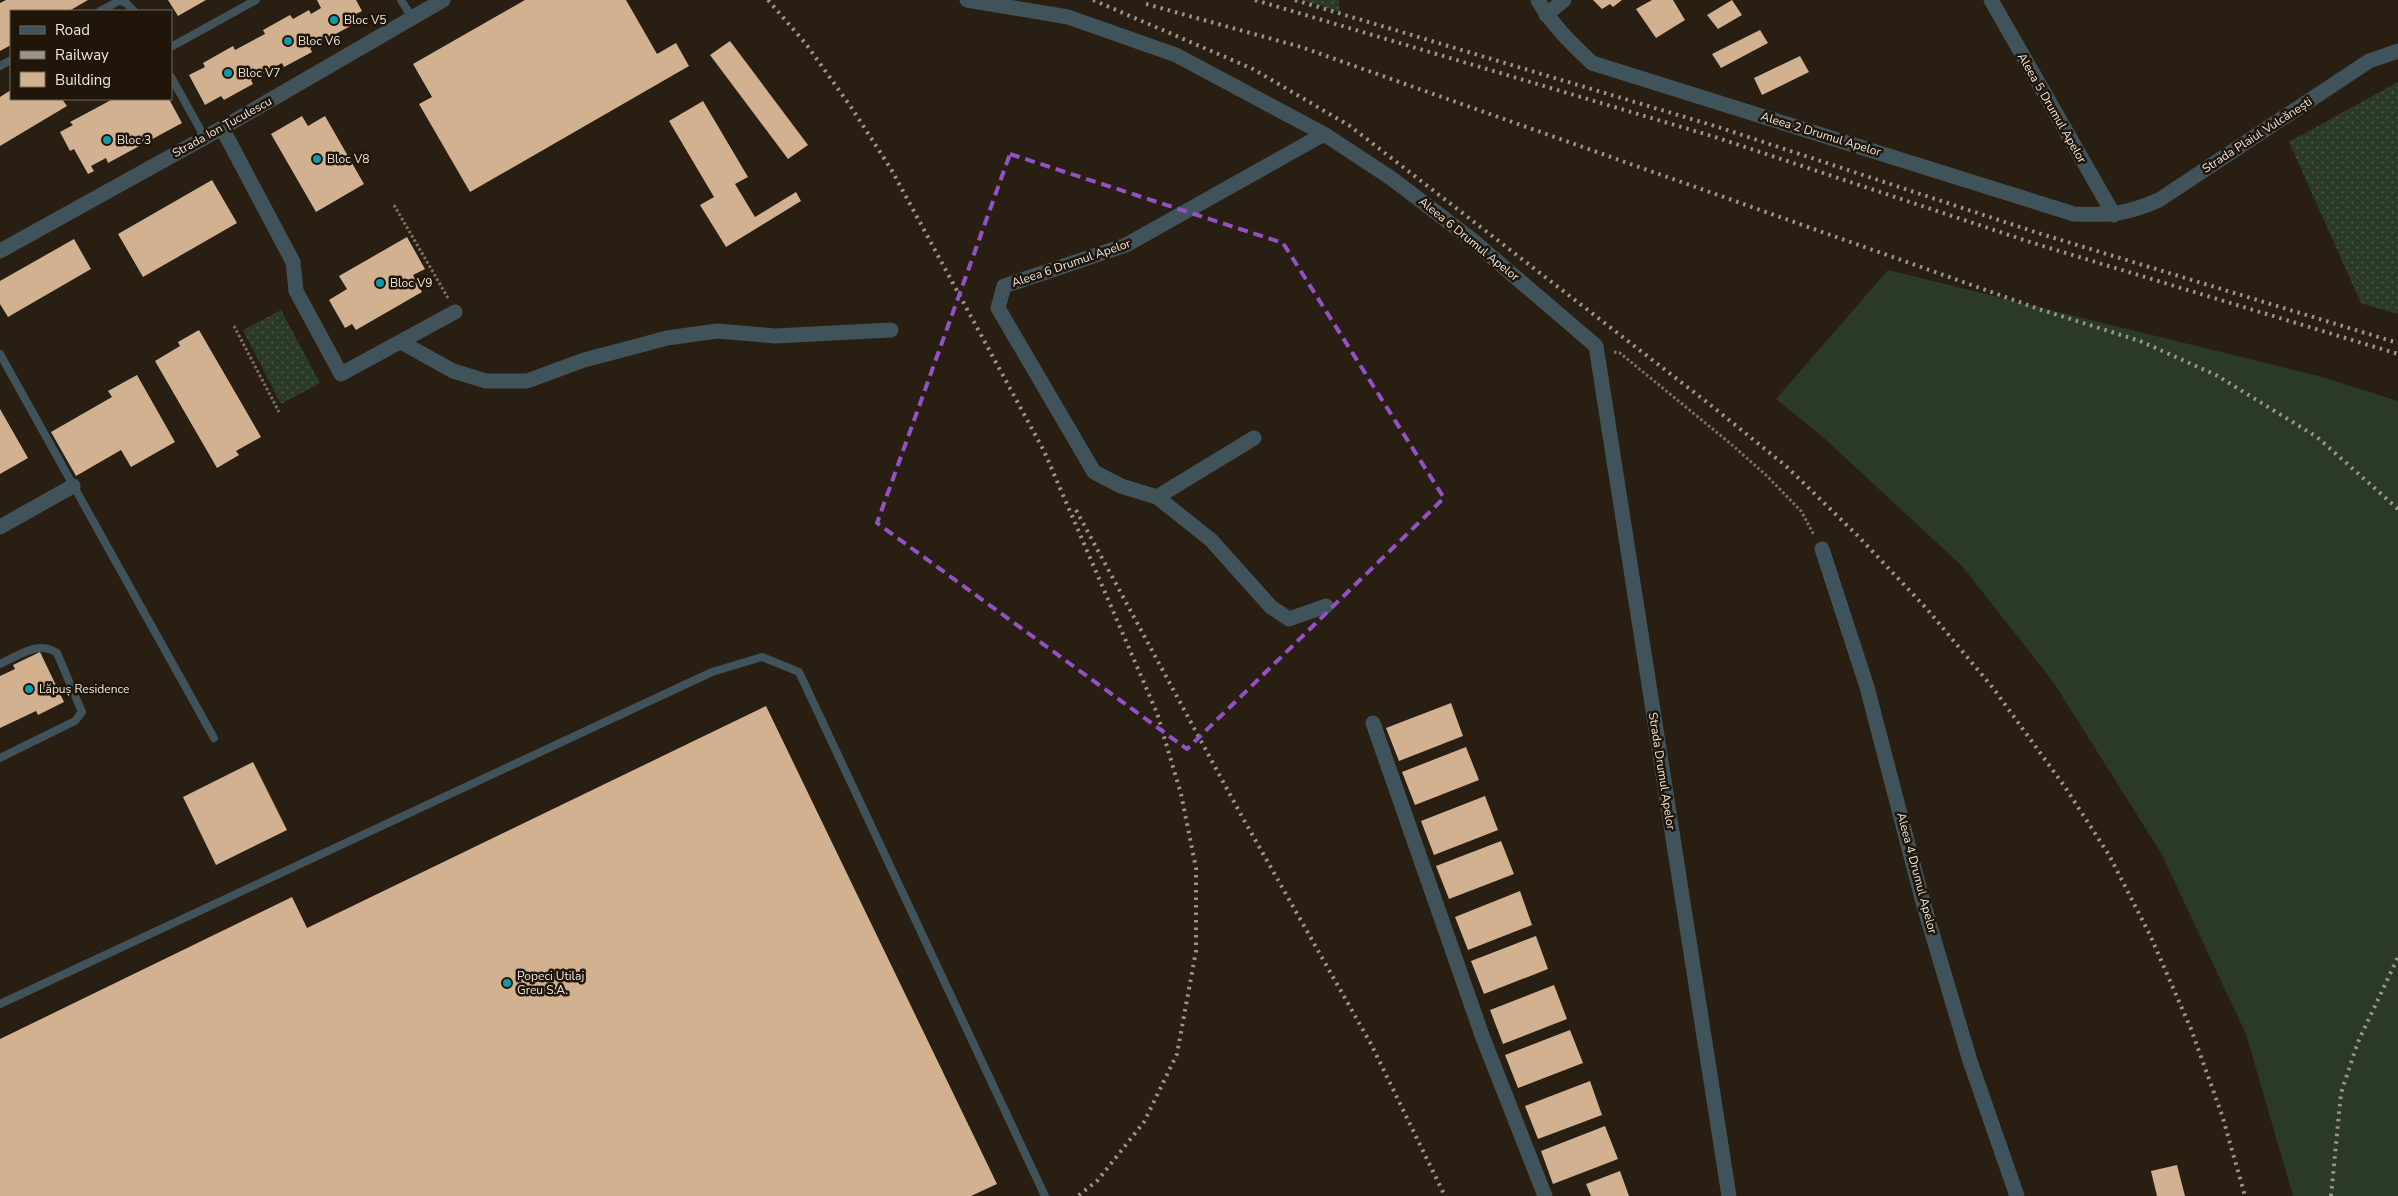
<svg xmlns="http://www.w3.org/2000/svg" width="2398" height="1196" viewBox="0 0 2398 1196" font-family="'Nunito Sans',sans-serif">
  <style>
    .grass { fill: url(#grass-dots) }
    .garden { fill: #2b3a27 }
    .building { fill: #d2b191 }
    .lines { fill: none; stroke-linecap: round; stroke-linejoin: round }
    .path { stroke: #7c7368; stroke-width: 3; stroke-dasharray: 2.5 2.5; stroke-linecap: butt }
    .service { stroke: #40535a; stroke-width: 8 }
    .minor { stroke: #40535a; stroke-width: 15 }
    .rail { stroke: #9c948a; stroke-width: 4; stroke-dasharray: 2.5 5; stroke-linecap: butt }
    .marked { fill: none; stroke: #9251c5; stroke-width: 4; stroke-dasharray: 10 6; stroke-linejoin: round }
    .culture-dot { fill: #0f9aa8; stroke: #1f1509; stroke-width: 2 }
    .labels { text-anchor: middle; stroke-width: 5; stroke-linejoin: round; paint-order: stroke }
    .poi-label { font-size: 12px; fill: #ede6de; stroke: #1f1509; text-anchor: start }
    .street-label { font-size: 12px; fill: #ede6de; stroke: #1f1509 }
  </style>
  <defs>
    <pattern id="grass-dots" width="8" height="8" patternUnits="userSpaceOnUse" patternTransform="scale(1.25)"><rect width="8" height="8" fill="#2b3a27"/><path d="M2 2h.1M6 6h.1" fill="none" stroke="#4a5646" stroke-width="1.8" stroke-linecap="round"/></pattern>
  </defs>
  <rect width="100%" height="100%" fill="#281e12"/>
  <path class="grass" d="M 1303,0 L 1339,0 L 1340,12 Z
    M 2398,82 L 2398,314 L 2361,303 L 2289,142 Z
    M 281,310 L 320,383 L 281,404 L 243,330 Z"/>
  <path class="garden" d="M 1888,270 L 2319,376 L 2398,401 L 2398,1196 L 2293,1196 L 2246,1034 L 2161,853 L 2054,683 L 1962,566 L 1824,438 L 1776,399 Z"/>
  <path class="building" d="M 6,0 L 88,0 L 69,11 L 11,11 L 11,45 L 0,51 L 0,3 Z
    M 168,0 L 206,0 L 178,16 Z
    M 317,0 L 356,0 L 362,11 L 352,16 L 356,23 L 310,48 L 312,52 L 284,67 L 282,63 L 266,72 L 251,80 L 253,84 L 224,100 L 221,96 L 205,105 L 189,75 L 205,67 L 203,63 L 233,46 L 235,50 L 265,34 L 263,30 L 290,15 L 293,19 L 309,10 L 311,14 L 321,8 Z
    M 525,0 L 626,0 L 657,54 L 676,43 L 689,66 L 470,192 L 419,104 L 432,97 L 413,64 Z
    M 1593,0 L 1622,0 L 1613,7 L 1610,4 L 1602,9 Z
    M 1652,0 L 1673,0 L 1685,20 L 1656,38 L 1636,9 Z
    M 1732,0 L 1742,15 L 1718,29 L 1707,15 Z
    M 1760,30 L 1768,43 L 1721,68 L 1712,54 Z
    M 730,41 L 808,145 L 788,159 L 710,55 Z
    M 1800,56 L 1809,72 L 1762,95 L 1754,78 Z
    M 11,90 L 11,99 L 62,99 L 67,106 L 0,146 L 0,97 Z
    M 113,99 L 169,99 L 182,123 L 108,163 L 106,158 L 91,166 L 94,171 L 88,174 L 74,149 L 70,151 L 60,132 L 73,125 L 70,122 Z
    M 703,101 L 748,177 L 735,184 L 755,217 L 796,192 L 801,201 L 726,247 L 700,205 L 714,197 L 669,121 Z
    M 302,116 L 308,126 L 325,116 L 364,184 L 316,212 L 271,134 Z
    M 212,180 L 237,223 L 143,277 L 118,234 Z
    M 407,237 L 425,269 L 413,275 L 422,292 L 356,330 L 352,324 L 345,328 L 329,300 L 347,289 L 339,276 Z
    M 74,239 L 91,269 L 8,317 L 0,304 L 0,281 Z
    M 199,330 L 261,437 L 236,451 L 239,455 L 217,468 L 155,361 L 180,346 L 178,342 Z
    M 137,375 L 175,442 L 131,467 L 121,450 L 76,476 L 51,432 L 112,397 L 108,391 Z
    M 0,409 L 28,458 L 0,474 Z
    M 40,652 L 64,702 L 38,715 L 36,711 L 0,728 L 0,676 L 15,669 L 13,665 Z
    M 1451,703 L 1463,736 L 1399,761 L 1386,728 Z
    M 766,706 L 997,1184 L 971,1196 L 0,1196 L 0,1039 L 292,897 L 307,928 Z
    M 1466,747 L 1479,780 L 1415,805 L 1402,772 Z
    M 253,762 L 287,830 L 216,865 L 183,797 Z
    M 1485,796 L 1498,830 L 1434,855 L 1421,821 Z
    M 1501,841 L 1514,874 L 1449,899 L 1436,866 Z
    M 1520,891 L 1532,925 L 1468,950 L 1455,917 Z
    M 1536,936 L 1548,969 L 1484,994 L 1471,961 Z
    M 1554,985 L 1567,1019 L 1503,1044 L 1490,1010 Z
    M 1570,1030 L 1583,1063 L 1518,1088 L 1505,1055 Z
    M 1590,1081 L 1602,1115 L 1538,1139 L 1525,1106 Z
    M 1605,1126 L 1618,1159 L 1553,1184 L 1541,1151 Z
    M 2177,1165 L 2185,1196 L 2157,1196 L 2151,1171 Z
    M 1620,1171 L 1629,1196 L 1591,1196 L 1586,1184 Z"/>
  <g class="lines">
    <path class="path" d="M 394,205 L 448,298
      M 234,326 L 279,412
      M 1614,352 L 1620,353 L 1731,444 L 1767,476 L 1801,511 L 1814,535"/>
    <path class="service" d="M 401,0 L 413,19
      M 100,11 L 119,1 L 126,3 L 134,11
      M 171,47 L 256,0
      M 0,66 L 11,60
      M 171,77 L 204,136
      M 0,354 L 214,738
      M 0,664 C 18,656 38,640 57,653 L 82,712 L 75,721 L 0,758
      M 0,1004 L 712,672 L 762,657 L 799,672 L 1045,1196"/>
    <path class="minor" d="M 967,0 L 1068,17 L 1176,55 L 1324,134 L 1391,178 L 1471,239 L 1596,346 L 1729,1196
      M 1538,0 C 1552,25 1571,43 1592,63 L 2074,214 C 2112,215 2124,215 2159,200 L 2369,61 L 2398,51
      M 1991,0 L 2114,215
      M 1546,15 L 1564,0
      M 222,128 L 293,262 L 296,291 L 341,374 L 455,312
      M 1324,134 L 1126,245 L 1004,286 L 998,308 L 1094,472 L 1121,486 L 1157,497 L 1211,540 L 1271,607 L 1289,619 L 1326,606
      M 0,251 L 222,128 L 443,0
      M 401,342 L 453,371 L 486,381 L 527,381 L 584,360 L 626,349 L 667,338 L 717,331 L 775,336 L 891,330
      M 1157,497 L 1254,438
      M 0,527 L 73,486
      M 1822,549 L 1867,687 L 1924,906 L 1970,1061 L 2017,1196
      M 1373,723 L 1483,1038 L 1545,1196"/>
    <path class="rail" d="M 768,0 L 806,44 L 851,107 L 891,169 L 1044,451 L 1157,713 L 1181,794 L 1196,868 L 1196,951 L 1177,1054 L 1144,1122 L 1098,1180 L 1078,1196
      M 1093,0 L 1253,69 L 1350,126 L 1708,403 L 1786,466 L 1858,536 L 1927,609 L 1993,688 L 2065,787 L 2109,855 L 2150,935 L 2191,1029 L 2222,1115 L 2245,1196
      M 1255,0 L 1715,137 L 2033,243 L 2398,354
      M 1295,0 L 1718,127 L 2038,233 L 2398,343
      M 1146,4 L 1301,47 L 2042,310 L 2140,341 L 2216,375 L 2317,437 L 2398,509
      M 1076,510 L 1240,813 L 1371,1044 L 1445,1196
      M 2331,1196 L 2341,1093 L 2358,1042 L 2398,957"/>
  </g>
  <path class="marked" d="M 1010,154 L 1283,243 L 1444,498 L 1187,749 L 877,523 Z"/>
  <g class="culture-dot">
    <circle cx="334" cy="20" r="5"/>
    <circle cx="288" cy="41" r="5"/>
    <circle cx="228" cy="73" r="5"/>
    <circle cx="107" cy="140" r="5"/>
    <circle cx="317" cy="159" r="5"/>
    <circle cx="380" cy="283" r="5"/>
    <circle cx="29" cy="689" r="5"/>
    <circle cx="507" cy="983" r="5"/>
  </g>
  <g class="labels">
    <g class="poi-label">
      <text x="344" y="24">Bloc V5</text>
      <text x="298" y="45">Bloc V6</text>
      <text x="238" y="77">Bloc V7</text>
      <text x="117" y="144">Bloc 3</text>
      <text x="327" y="163">Bloc V8</text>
      <text x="390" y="287">Bloc V9</text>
      <text x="39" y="693">Lăpuș Residence</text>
      <text x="517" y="980">Popeci Utilaj<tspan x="517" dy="14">Greu S.A.</tspan></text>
    </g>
    <g class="street-label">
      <text transform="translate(2052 108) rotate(60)" y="4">Aleea 5 Drumul Apelor</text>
      <text transform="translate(222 127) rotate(-29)" y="4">Strada Ion Țuculescu</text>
      <text transform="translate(1821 134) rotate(17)" y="4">Aleea 2 Drumul Apelor</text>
      <text transform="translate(2257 135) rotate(-33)" y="4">Strada Plaiul Vulcănești</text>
      <text transform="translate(1469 239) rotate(39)" y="4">Aleea 6 Drumul Apelor</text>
      <text transform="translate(1071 263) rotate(-19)" y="4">Aleea 6 Drumul Apelor</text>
      <text transform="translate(1662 771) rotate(81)" y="4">Strada Drumul Apelor</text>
      <text transform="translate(1917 873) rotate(75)" y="4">Aleea 4 Drumul Apelor</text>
    </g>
  </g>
  <rect x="10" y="10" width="162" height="90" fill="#1f1509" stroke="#71695e"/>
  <rect x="20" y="26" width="25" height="8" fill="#40535a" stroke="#71695e"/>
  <text x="55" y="35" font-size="15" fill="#ede6de">Road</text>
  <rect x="20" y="51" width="25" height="8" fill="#9c948a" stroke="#71695e"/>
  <text x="55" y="60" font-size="15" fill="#ede6de">Railway</text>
  <rect x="20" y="72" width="25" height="15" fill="#d2b191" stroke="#71695e"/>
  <text x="55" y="85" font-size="15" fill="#ede6de">Building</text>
</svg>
